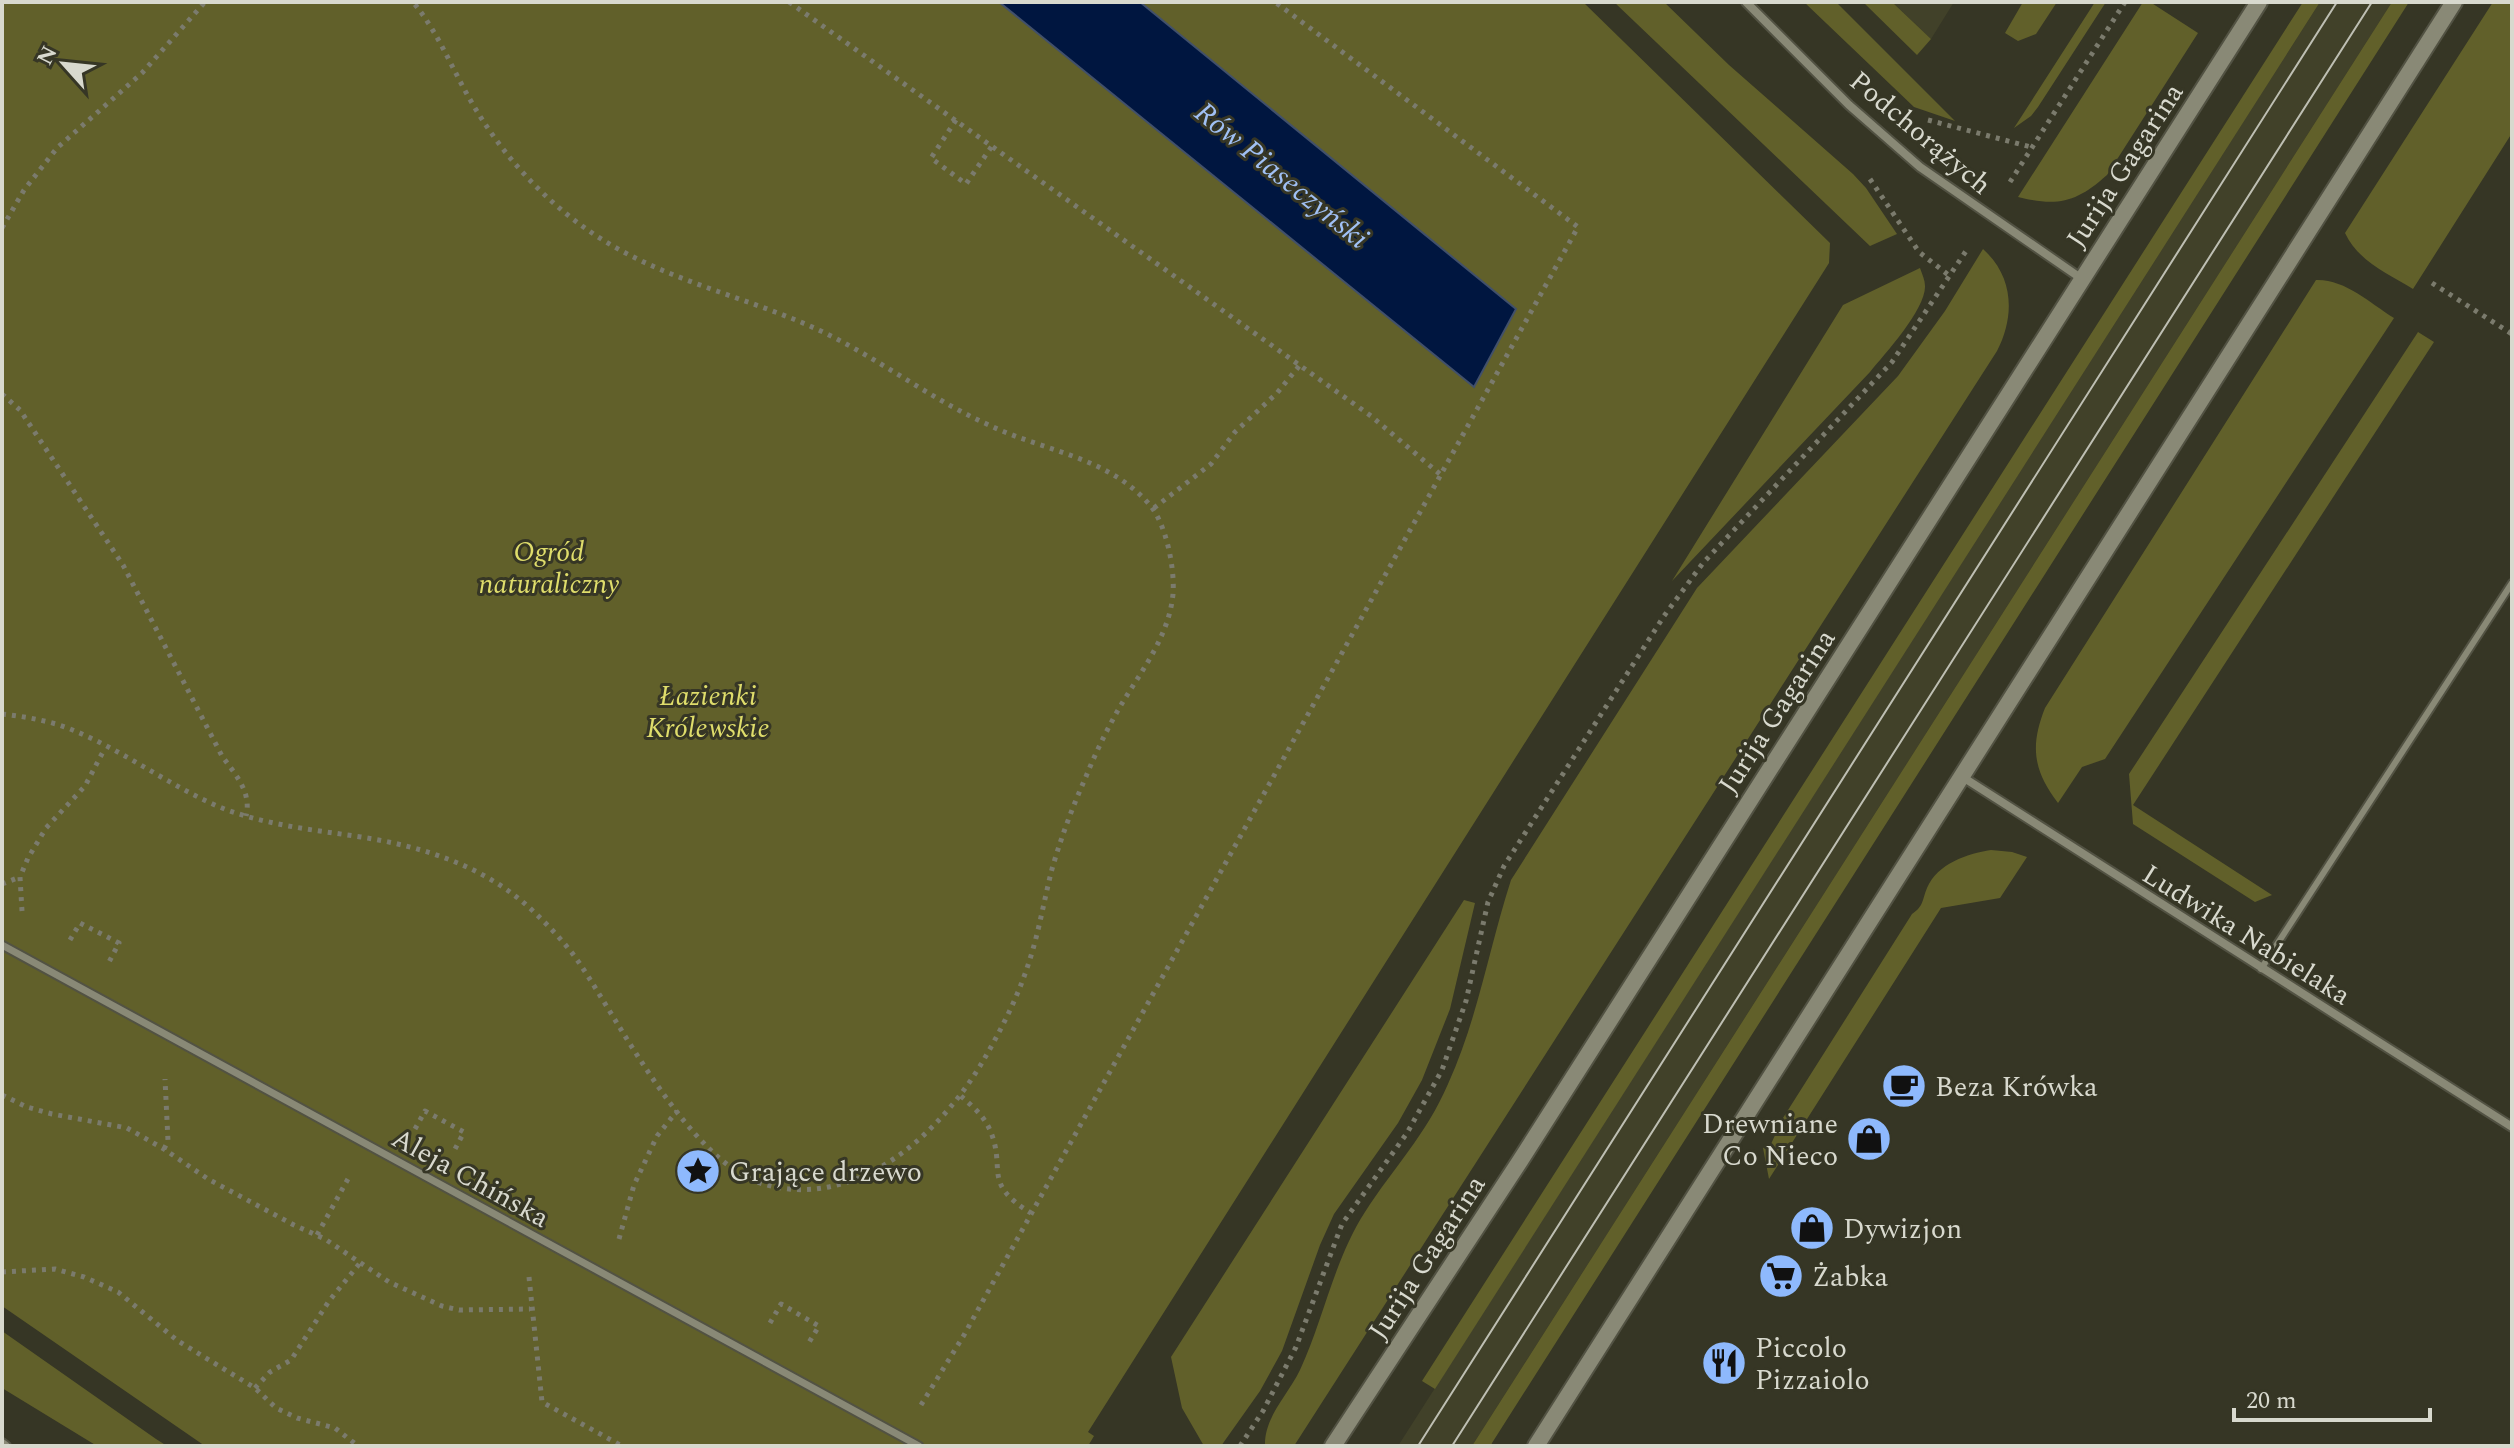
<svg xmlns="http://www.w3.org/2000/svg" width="2514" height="1448" viewBox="0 0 2514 1448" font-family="Spectral,serif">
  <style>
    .built { fill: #414129 }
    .green { fill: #61602a }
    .water { fill: #001640; stroke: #41506b; stroke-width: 2 }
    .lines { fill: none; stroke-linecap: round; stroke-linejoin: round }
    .service-casing { stroke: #525243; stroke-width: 10 }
    .pedestrian-casing { stroke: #525243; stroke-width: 11 }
    .minor-casing { stroke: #525243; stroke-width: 12 }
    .secondary-casing { stroke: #525243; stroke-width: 20 }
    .path { stroke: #7b7b6d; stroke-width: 5; stroke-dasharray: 4 6; stroke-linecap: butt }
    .service { stroke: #898976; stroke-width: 6 }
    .pedestrian { stroke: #898976; stroke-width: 7 }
    .minor { stroke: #898976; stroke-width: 8 }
    .secondary { stroke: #898976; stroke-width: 16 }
    .tram { stroke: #bebfb3; stroke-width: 2 }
    .labels { text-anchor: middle; stroke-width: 6; stroke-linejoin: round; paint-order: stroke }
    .street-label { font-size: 28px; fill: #d8d9ce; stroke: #363625 }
    .park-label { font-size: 28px; font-style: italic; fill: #dfdd6b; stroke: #363625 }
    .poi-label { font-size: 28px; fill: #d8d9ce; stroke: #363625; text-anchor: start }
    .water-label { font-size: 30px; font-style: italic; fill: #a0c0f4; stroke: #363625 }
  </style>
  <rect width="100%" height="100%" fill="#363625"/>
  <path class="built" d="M 1892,2 L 1954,2 L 1931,39 Z
    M 2320,2 L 2392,2 L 1472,1446 L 1398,1446 Z"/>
  <path class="green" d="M 2,2 L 1583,2 L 1830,243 L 1829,263 L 1088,1432 L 1094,1436 L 1088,1446 L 205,1446 L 2,1306 Z
    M 1614,2 L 1664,2 L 1729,65 L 1853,174 L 1866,188 L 1897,234 L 1870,246 Z
    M 1804,2 L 1836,2 L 1955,121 L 1914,107 Z
    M 1863,2 L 1892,2 L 1931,39 L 1917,55 Z
    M 2023,2 L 2057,2 L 2036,34 L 2018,41 L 2005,33 Z
    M 2095,2 L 2106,2 L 2038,107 L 2031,116 L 2014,128 Z
    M 2143,2 L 2150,2 L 2198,33 L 2107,175 C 2077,202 2058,207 2018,197 Z
    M 2303,2 L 2320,2 L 1435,1389 L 1422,1381 Z
    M 2392,2 L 2409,2 L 1492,1443 L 1491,1446 L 1472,1446 Z
    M 2493,2 L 2512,2 L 2512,133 L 2413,289 C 2387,273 2358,261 2345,233 Z
    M 1983,249 C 2014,277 2015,316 1997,351 L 1294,1446 L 1265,1446 C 1264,1417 1288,1395 1300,1370 C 1324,1318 1334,1260 1365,1212 C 1394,1167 1426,1135 1448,1084 C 1478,1018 1489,948 1511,880 L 1697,588 L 1898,376 L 1945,311 Z
    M 1920,268 C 1922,274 1925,280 1925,286 C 1926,309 1885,354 1870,372 L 1672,581 L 1843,305 Z
    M 2316,280 C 2345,279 2370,303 2394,318 L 2105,759 L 2082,767 L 2058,803 C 2033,770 2030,746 2045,708 Z
    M 2418,332 L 2434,342 L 2133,805 L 2272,895 L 2255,902 L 2133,824 L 2129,774 Z
    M 1991,850 L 2012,852 L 2027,857 L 2000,898 L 1941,908 L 1769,1179 L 1763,1148 L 1771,1144 L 1783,1118 L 1912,914 C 1924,906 1922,900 1927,888 C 1938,863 1967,854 1991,850 Z
    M 1464,900 L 1475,903 L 1450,1009 L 1422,1080 L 1398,1123 L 1334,1214 L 1320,1245 L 1282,1351 L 1260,1391 L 1221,1446 L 1204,1446 L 1182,1408 L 1171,1357 Z
    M 2,1331 L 156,1439 L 167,1446 L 97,1446 L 2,1388 Z"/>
  <path class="water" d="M 999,2 L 1140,2 L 1516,309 L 1474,387 Z"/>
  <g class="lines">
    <g class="service-casing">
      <path id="service" d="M 2261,969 L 2512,583"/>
    </g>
    <g class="pedestrian-casing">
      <path id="pedestrian" d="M 2,945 L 919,1446"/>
    </g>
    <g class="minor-casing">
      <path id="minor" d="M 1746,2 L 1849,105 L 1920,167 L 2082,279
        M 1961,776 L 2512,1127
        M 2,1443 L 6,1446"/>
    </g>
    <g class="secondary-casing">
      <path id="secondary" d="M 1333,1446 L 1520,1161 L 2259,2
        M 1536,1446 L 2454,2"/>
    </g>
    <path class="path" d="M 789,2 L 1371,416 L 1441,475
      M 956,120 L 931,158 L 966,184 L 992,146
      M 1928,120 L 2031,147
      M 1870,179 L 1919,252 L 1951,277
      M 2010,182 L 2125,2
      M 2,228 L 24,190 L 57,148 L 142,73 L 205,2
      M 2432,283 L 2512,334
      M 2,394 L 20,410 L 123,565 L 222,756 C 235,774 252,792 246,816
      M 1154,508 L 1211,464 L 1235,432 L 1277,393 L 1300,365
      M 2,714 C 20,716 38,719 56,724 C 115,743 168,787 227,810 C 272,826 315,830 361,837 C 425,847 487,867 534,912 C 551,928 567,945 580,964 C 621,1025 689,1159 760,1183 C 853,1213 939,1136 983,1061 C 1001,1030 1018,997 1029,962 C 1039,932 1044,900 1052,869 C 1061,838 1072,808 1085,779 C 1095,754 1107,729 1121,705 C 1142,670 1169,636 1173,594 C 1175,568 1166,523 1149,504 C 1108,457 1044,451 991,426 C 932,400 881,360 823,332 C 745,295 657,280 585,228 C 537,194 497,148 468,96 C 450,64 437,31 413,2
      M 2,884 L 20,877
      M 22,911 L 20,877 L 28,858 L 46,828 L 85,786 L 105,748
      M 70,940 L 80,923 L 119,943 L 109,962
      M 2,1095 L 27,1107 L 52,1114 L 127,1128 L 164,1149 L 208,1179 L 294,1225 L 325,1239 L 389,1282 L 442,1306 L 459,1310 L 530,1309
      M 961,1096 C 971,1105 983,1115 989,1128 C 1008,1169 980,1182 1031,1213
      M 415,1129 L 425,1111 L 464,1132 L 454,1151
      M 164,1149 L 168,1141 L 165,1079
      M 317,1235 L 349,1177
      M 619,1239 L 634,1185 L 657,1136 L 677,1111
      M 2,1272 L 55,1269 L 84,1277 L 118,1292 L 178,1341 L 255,1388 L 276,1408 L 297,1418 L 335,1428 L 358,1446
      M 529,1277 L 542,1402 L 622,1446
      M 770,1323 L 781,1304 L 819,1326 L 808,1344
      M 255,1388 L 270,1372 L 291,1360 L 329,1301 L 360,1263
      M 921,1405 L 964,1335 L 1578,227 L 1275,2
      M 1240,1446 L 1263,1411 L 1296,1347 L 1342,1224 L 1407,1133 L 1442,1070 L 1466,1001 L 1488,902 L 1504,866 L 1664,616 L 1703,563 L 1892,362 L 1968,248"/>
    <use href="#service" class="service"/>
    <use href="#pedestrian" class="pedestrian"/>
    <use href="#minor" class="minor"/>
    <use href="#secondary" class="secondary"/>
    <path class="tram" d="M 1418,1446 L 2337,2
      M 1452,1446 L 2372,2"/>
  </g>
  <defs>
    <g id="cafe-disc" transform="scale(2.3)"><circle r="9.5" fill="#8eb9fd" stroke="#363625"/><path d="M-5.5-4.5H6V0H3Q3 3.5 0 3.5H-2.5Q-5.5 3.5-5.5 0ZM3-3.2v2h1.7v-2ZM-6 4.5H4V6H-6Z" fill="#111"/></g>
    <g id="shop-disc" transform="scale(2.3)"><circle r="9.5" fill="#8eb9fd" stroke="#363625"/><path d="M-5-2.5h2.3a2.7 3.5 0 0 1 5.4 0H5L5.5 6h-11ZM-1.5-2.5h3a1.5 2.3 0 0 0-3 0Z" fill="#111"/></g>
    <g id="sight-disc" transform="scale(2.3)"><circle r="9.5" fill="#8eb9fd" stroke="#363625"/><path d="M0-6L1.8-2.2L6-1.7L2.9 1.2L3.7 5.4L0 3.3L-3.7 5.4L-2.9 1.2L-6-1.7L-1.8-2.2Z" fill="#111"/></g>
    <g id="supermarket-disc" transform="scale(2.3)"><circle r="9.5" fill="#8eb9fd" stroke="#363625"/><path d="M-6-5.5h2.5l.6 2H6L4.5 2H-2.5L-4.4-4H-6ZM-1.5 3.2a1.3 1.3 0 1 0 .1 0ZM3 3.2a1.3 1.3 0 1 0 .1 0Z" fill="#111"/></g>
    <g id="restaurant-disc" transform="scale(2.3)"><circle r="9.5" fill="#8eb9fd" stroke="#363625"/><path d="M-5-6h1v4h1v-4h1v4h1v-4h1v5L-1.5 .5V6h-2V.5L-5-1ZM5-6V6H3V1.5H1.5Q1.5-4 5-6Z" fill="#111"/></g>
  </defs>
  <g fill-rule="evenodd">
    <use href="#cafe-disc" x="1904" y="1086"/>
    <use href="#shop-disc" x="1869" y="1139"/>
    <use href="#sight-disc" x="698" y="1171"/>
    <use href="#shop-disc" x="1812" y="1228"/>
    <use href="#supermarket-disc" x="1781" y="1276"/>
    <use href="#restaurant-disc" x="1724" y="1363"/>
  </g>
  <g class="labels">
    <g class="street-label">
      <text transform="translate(1921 132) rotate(40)" y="10">Podchorążych</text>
      <text transform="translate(2124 165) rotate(-57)" y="10">Jurija Gagarina</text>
      <text transform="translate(1776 711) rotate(-57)" y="10">Jurija Gagarina</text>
      <text transform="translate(2247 934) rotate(32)" y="10">Ludwika Nabielaka</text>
      <text transform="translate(471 1177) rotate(29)" y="10">Aleja Chińska</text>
      <text transform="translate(1426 1257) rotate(-57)" y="10">Jurija Gagarina</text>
    </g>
    <g class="park-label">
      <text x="549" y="561">Ogród<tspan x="549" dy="32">naturaliczny</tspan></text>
      <text x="708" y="705">Łazienki<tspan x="708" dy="32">Królewskie</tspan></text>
    </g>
    <g class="poi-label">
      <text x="1935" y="1096">Beza Krówka</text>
      <text x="1838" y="1133" text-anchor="end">Drewniane<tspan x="1838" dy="32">Co Nieco</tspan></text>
      <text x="729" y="1181">Grające drzewo</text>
      <text x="1843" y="1238">Dywizjon</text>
      <text x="1812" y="1286">Żabka</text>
      <text x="1755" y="1357">Piccolo<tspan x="1755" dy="32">Pizzaiolo</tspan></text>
    </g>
    <g class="water-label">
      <text transform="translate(1282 175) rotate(39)" y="10">Rów Piaseczyński</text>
    </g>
  </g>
  <rect width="2514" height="1448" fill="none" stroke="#d8d9ce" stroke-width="8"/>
  <g transform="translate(64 64) rotate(297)" stroke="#363625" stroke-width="6" paint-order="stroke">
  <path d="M0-6L14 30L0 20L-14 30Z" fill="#d8d9ce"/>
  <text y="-12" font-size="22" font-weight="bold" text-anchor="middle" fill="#d8d9ce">N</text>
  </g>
  <path d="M2234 1408v12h196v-12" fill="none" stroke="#d8d9ce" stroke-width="4"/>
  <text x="2246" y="1408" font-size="24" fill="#d8d9ce" stroke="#363625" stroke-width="6" paint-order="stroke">20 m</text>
</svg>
